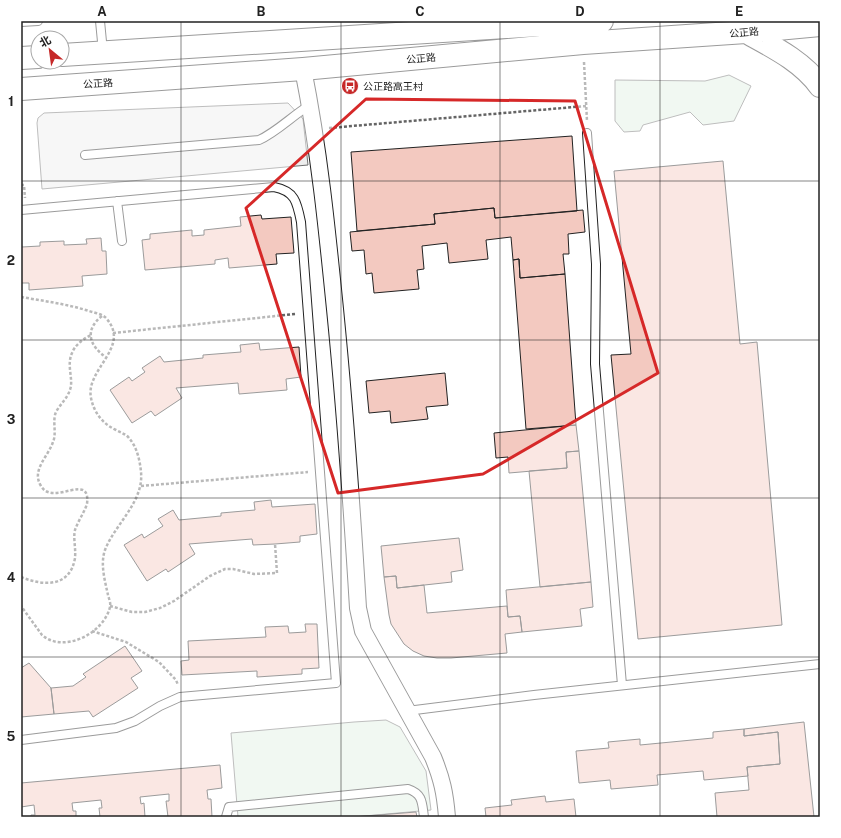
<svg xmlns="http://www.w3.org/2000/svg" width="841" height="838" viewBox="0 0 841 838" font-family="'Public Sans','Noto Sans SC',sans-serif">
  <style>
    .green { fill: #e0efe3; stroke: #6f6f6f }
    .parking { fill: #ededed; stroke: #6f6f6f }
    .building { fill: #f3c9c0; stroke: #222 }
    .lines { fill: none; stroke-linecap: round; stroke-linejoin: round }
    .service-casing { stroke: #222; stroke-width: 10 }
    .minor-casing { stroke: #222; stroke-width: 18 }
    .secondary-casing { stroke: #222; stroke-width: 24 }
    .path { stroke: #646464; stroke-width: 2.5; stroke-dasharray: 3 2; stroke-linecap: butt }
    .service { stroke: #fff; stroke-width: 8 }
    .minor { stroke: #fff; stroke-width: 16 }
    .secondary { stroke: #fff; stroke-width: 22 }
    .marked { fill: none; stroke: #d62828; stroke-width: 3; stroke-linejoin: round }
    .grid { fill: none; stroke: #222; stroke-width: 1; stroke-opacity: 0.55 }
    .labels { text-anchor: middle; stroke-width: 3; stroke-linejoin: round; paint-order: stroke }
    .street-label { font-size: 10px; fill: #222; stroke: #fff }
    .poi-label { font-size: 10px; fill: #222; stroke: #fff; text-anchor: start }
    .neatline { fill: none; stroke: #222; stroke-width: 1.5 }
    .grid-label { font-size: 13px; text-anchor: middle; font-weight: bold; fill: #222 }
  </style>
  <rect width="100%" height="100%" fill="#fff"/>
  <path class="green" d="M 729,75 L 751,86 L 734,121 L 703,125 L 690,112 L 643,125 L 640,131 L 624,132 L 615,121 L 615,80 L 705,81 Z
    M 386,720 L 400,727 L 426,771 L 431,810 L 353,817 L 238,817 L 231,733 L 354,722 Z"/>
  <path class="parking" d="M 288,103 L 303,119 L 308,165 L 42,189 L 37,123 L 38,118 L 44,113 Z"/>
  <path class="building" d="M 572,136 L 577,211 L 495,218 L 494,208 L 434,214 L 435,224 L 357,231 L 351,152 Z
    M 723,161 L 740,344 L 757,342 L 782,625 L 638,639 L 611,355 L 631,354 L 614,171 Z
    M 494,208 L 495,218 L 583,210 L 585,232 L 568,234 L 569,254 L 563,254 L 565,274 L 520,278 L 519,259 L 513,260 L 511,237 L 486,240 L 488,259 L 449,263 L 447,243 L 422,246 L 424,269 L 417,270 L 419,289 L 374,293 L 372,273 L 366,274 L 364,250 L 352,251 L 350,232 L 435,224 L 434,214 Z
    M 261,215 L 262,219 L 291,217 L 294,253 L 276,254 L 277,264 L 229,268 L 228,258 L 215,260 L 215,264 L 145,270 L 142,240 L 150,239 L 150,234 L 192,230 L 192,236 L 204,235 L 204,230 L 241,226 L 240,217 Z
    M 101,238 L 102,251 L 106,251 L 107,274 L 82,276 L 83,286 L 29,290 L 29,283 L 21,283 L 21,243 L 22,247 L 40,246 L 40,242 L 64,241 L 64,245 L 87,244 L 86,239 Z
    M 519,259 L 520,278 L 565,274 L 576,425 L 526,429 L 513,260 Z
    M 259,343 L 260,350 L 299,347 L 301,377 L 286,379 L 287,390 L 239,394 L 238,383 L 176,388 L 182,398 L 155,416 L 151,411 L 132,423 L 110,390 L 129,377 L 132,381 L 145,372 L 142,368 L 160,356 L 164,362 L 203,358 L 203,355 L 241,352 L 240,345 Z
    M 445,373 L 448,405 L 426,407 L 428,419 L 391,423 L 390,411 L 369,413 L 366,381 Z
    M 576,425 L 579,451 L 566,452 L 567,468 L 509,473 L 508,457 L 496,458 L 494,433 Z
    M 579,451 L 591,582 L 540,587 L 529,471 L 567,468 L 566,452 Z
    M 271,500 L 272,507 L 315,504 L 317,534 L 300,536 L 300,542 L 275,544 L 253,545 L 252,539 L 189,544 L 195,554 L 168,572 L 166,569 L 147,581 L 124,545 L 142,534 L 144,538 L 163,526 L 158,519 L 173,510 L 179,520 L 221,516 L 221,513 L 255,510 L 254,502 Z
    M 459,538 L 463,570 L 451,572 L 452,582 L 397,588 L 396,576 L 384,577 L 381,546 Z
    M 396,576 L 397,588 L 424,585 L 427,613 L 507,606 L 508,617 L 520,616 L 522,632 L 505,634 L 507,653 L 451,658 L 437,658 L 424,656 L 413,651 L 404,644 L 391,624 L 389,615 L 384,577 Z
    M 591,582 L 593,607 L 580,609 L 582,626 L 522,632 L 520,616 L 508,617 L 506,590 Z
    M 305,624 L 317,624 L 319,668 L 302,669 L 302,674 L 257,677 L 257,671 L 182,675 L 181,661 L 189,660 L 188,641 L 266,637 L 265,627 L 288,626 L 289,633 L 306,632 Z
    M 125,646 L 142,671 L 131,678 L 138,688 L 93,717 L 89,711 L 54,714 L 51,688 L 73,686 L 86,677 L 83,674 Z
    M 29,663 L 51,688 L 54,714 L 21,717 L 21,668 Z
    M 804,722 L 814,817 L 717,817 L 715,793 L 749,790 L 747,767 L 780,764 L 778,732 L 744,736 L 744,729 Z
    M 744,729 L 744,736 L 778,732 L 780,764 L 747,767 L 748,776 L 704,780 L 703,771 L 657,775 L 658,785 L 611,789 L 610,780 L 579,783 L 576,751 L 609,748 L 608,742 L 640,739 L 640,745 L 713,738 L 713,732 Z
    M 220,765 L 222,788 L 207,790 L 208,799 L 211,799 L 212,817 L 168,817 L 166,801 L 169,801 L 169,794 L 140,797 L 141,804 L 144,803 L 145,817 L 100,817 L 99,808 L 102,808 L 101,800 L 72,803 L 73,811 L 76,811 L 76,817 L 31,817 L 31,815 L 35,815 L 34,805 L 21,807 L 21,783 Z
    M 545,796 L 546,802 L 574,799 L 576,817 L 486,817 L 485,808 L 512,805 L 511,800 Z
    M 416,812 L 417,817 L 353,817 Z"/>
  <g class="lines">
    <g class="service-casing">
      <path id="service" d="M 100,21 L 103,52
        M 21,22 L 38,21
        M 587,133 L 596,264 L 595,364 L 622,685
        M 85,155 L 259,140 C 277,132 293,115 310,105
        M 117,201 L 122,241
        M 21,210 L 274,187 C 295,191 297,202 301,222 L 336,683 L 180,697 L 160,706 L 135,721 L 116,728 L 21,740
        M 407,711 L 534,695 L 820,664
        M 226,817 L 229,807 L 408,789 C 423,794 422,803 424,817"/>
    </g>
    <g class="minor-casing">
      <path id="minor" d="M 303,69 C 319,149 327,229 335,309 C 345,409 352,509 358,608 L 363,631 L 433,757 C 442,779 445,793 447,817"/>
    </g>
    <g class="secondary-casing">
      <path id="secondary" d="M 746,32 C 773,47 802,61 820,86
        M 62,55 L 602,21
        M 21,58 L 38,57
        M 21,89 L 303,69 L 583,43 L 746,32 L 820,25"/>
    </g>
    <path class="path" d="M 584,62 L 587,121
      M 329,128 L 586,106
      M 21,185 L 24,185 L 25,198
      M 21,297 C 44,301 67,304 89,311 C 95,313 102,314 106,318 C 132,347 85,369 91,398 C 94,413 103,424 116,430 C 121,433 126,434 129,438 C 137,447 140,461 141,472 C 144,502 115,524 105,550 C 100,564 105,581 108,595 C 109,599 111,603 110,607 C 104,633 64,654 42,635 L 21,606
      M 102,316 C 84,330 89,346 107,358
      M 113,333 L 295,314
      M 141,486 L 308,472
      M 21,577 C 43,586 70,588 75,558 C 76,548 73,538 75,530 C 78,521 84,513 87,504 C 91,471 53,507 41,486 C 31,470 48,457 53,442 C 57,433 52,421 56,412 C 61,403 69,397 71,386 C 72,375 67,364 72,353 C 75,345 83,339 91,335
      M 110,606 L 132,612 L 145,612 L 160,608 L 174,601 L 210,576 L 225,569 L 233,569 L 254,574 L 277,573 L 275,544
      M 92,631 L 126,642 L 159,662 L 176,680 L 178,685"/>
    <use href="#service" class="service"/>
    <use href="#minor" class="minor"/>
    <use href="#secondary" class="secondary"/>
  </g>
  <path d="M0 0H841V838H0ZM 366,99 L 575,101 L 658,373 L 483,474 L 338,493 L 246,208 Z" fill="#fff" fill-opacity=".55" fill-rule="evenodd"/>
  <path class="marked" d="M 366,99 L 575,101 L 658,373 L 483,474 L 338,493 L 246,208 Z"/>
  <path class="grid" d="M 181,21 L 181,817M 341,21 L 341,817M 500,21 L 500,817M 660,21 L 660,817M 21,181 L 820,181M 21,340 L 820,340M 21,498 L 820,498M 21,657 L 820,657"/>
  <defs>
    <g id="bus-disc" transform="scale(0.9)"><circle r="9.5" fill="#c62828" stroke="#fff"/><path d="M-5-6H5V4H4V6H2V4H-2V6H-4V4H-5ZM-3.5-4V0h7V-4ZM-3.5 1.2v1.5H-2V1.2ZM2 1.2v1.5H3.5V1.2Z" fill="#fff"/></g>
  </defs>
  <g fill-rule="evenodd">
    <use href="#bus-disc" x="350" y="86"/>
  </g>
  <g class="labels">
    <g class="street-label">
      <text transform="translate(744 32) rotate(-5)" y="4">公正路</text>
      <text transform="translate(421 58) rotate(-5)" y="4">公正路</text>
      <text transform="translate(98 83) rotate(-4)" y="4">公正路</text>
    </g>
    <g class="poi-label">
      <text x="363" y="90">公正路高王村</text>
    </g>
  </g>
  <rect width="841" height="838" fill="none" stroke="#ffffff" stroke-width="44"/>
  <g transform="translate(50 50) rotate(331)"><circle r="19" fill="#ffffff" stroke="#a7a7a7"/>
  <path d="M0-3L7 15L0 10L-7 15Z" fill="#c62828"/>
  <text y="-6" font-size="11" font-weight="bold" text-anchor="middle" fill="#222222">北</text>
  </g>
  <rect x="22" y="22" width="797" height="794" class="neatline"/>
  <g class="grid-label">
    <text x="102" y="16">A</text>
    <text x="261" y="16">B</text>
    <text x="420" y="16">C</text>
    <text x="580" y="16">D</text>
    <text x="739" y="16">E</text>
    <text x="11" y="106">1</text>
    <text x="11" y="265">2</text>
    <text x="11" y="424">3</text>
    <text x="11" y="582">4</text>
    <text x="11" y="741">5</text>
  </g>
</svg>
